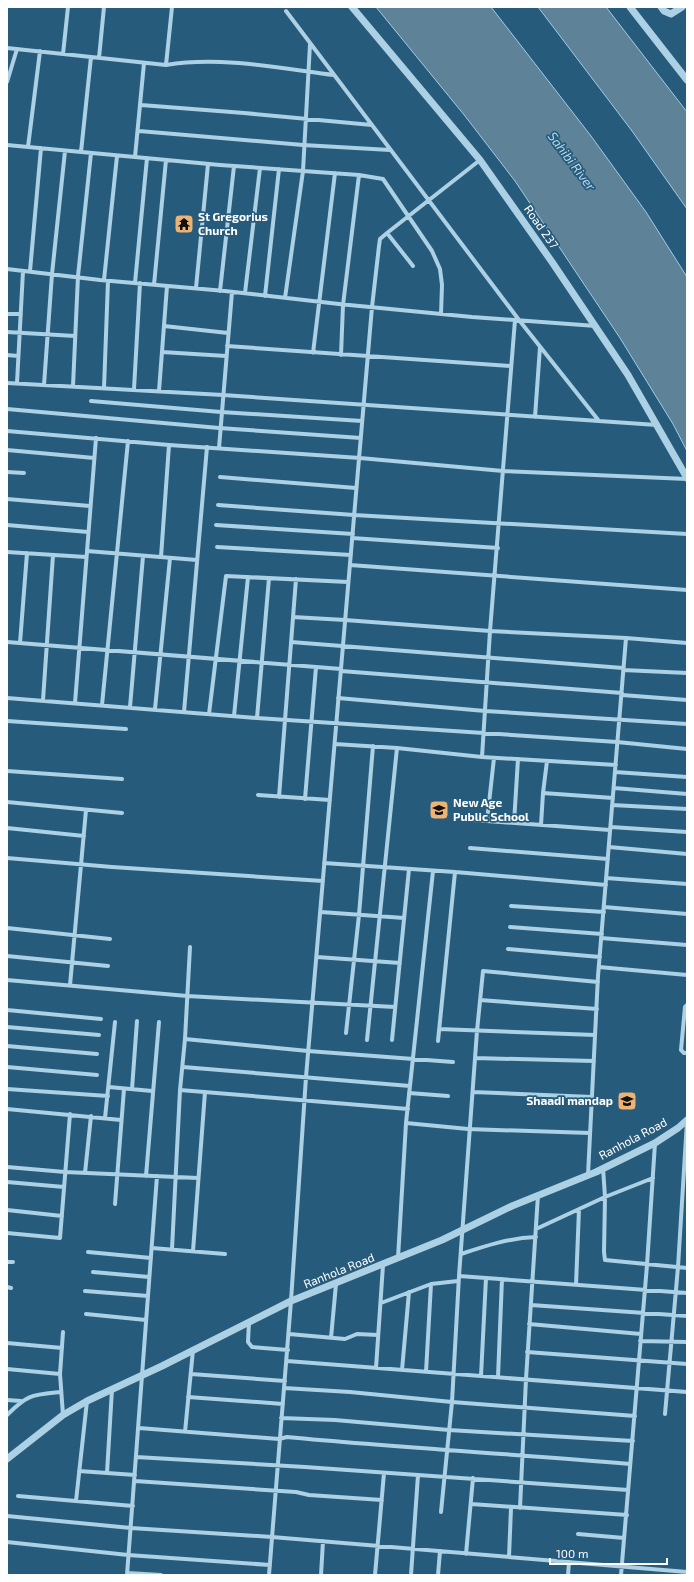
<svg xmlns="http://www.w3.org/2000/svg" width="694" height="1582" viewBox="0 0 694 1582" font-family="'Exo 2',sans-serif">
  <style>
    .water { fill: #5e8399; stroke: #a1cce5 }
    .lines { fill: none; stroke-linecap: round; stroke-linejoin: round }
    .minor { stroke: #acd0e4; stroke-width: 4 }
    .tertiary { stroke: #acd0e4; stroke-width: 7 }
    .labels { text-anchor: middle; stroke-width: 3.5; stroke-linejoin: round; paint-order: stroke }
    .poi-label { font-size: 12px; font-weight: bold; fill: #fff; stroke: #275b7c; text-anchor: start }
    .street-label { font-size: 12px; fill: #fff; stroke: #275b7c }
    .water-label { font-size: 13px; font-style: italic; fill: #b8d9ec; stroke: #275b7c }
  </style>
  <rect width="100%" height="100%" fill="#275b7c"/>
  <path class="water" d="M 376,7 L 491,7 L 591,136 L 646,212 L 687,277 L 687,451 L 673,424 L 620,338 L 515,181 L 465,116 Z
    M 538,7 L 606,7 L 687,112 L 687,209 L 632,131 Z"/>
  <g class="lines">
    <path class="minor" d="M 286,11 L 519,320 L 599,421
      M 7,48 L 166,65 C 220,56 279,68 334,75
      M 63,54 L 68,7
      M 99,58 L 104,7
      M 166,65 L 172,7
      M 7,82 L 17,49
      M 141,105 L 244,113 L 372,125
      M 139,131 L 303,145 L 390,150
      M 7,145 L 220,165 L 359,175 L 383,179 L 432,251 L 440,269 L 442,285 L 441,314
      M 28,147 L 40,51
      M 81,152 L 91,57
      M 135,157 L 144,63
      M 387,233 L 413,266
      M 7,269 L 100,280 L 225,291 L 339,304 L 472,317 L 596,326
      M 30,271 L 41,148
      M 104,280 L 117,156
      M 135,283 L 147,158
      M 154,285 L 166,160
      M 196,288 L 208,164
      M 220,291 L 234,166
      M 245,293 L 260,168
      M 265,296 L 279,169
      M 285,298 L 303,171 L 310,44
      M 7,314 L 21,314
      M 164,326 L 228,333
      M 7,332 L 75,336
      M 227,346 L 511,366
      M 162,352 L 226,356
      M 313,353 L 335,173
      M 7,355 L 18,356
      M 341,355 L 343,305 L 359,175
      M 7,383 L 223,395 L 657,425
      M 17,383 L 23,271
      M 44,385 L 52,274 L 65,151
      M 73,386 L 78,276 L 91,153
      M 104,388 L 108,281
      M 134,389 L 140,283
      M 159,391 L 167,286
      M 91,401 L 221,412 L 362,421
      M 7,409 L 219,428 L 361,438
      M 535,417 L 540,347
      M 7,431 L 169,445 L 360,458 L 503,471 L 687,479
      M 219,448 L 232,292
      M 7,450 L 94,458
      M 7,472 L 24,473
      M 220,477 L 356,488
      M 7,499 L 90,506
      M 218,505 L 354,515 L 687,534
      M 7,525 L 88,532
      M 216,525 L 353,534
      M 352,538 L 498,548
      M 217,547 L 351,555
      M 87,551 L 197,560
      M 7,552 L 86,557
      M 161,557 L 169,445
      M 350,565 L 687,590
      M 293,617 L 345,620 L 490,631 L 626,638
      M 7,642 L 341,669
      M 291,642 L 623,668
      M 20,643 L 27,553
      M 623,670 L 687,673
      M 341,671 L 622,693
      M 622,695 L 687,700
      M 7,698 L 257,718 L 617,742 L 687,749
      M 338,698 L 485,711 L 687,724
      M 43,700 L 53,555
      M 75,703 L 96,438
      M 102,705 L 128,441
      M 130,707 L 143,556
      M 155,709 L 170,558
      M 184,712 L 207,447
      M 209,714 L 226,576 L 348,582
      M 234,716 L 248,577
      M 257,718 L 269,578
      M 7,721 L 126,729
      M 335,744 L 397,748 L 482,757 L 616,765
      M 482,757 L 490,631 L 515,320
      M 7,771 L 122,779
      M 615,772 L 687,777
      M 614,788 L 687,794
      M 543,793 L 613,798
      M 258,795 L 330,800
      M 279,797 L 296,579
      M 305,799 L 316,667
      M 7,802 L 122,813
      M 612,805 L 687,809
      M 473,820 L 610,830
      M 487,821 L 494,758
      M 514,823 L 518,759
      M 541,825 L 543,793 L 547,761
      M 611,827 L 687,832
      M 7,828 L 84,836
      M 609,847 L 687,854
      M 470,848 L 608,859
      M 7,858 L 112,867 L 323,881
      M 324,863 L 455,872 L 606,885
      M 606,878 L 687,884
      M 511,906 L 604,912
      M 604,907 L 687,914
      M 321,912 L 404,918
      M 510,927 L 602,934
      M 7,928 L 110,939
      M 601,938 L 687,945
      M 508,949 L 600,957
      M 7,956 L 108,966
      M 317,957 L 400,963
      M 599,967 L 687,975
      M 7,980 L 187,996 L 395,1007
      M 70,985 L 86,810
      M 480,1000 L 597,1009
      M 687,1005 L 685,1007 L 681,1050 L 684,1053 L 687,1053
      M 7,1010 L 101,1019
      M 7,1027 L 99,1035
      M 439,1029 L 595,1035
      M 346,1033 L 359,915 L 373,746
      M 185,1039 L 308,1051 L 453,1062
      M 367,1040 L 397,748
      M 392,1040 L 409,869
      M 438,1041 L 455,872
      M 7,1046 L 97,1054
      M 475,1058 L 594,1061
      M 7,1067 L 97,1075
      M 183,1067 L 410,1086
      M 109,1087 L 152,1091
      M 7,1089 L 108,1096
      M 132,1089 L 137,1021
      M 180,1090 L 408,1109
      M 473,1092 L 592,1097
      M 409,1093 L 448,1096
      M 7,1109 L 121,1120
      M 105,1118 L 115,1022
      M 406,1123 L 468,1129 L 590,1133
      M 7,1167 L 65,1172 L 198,1178
      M 603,1168 L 605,1197 L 604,1252 L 605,1260 L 687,1268
      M 85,1173 L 91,1116
      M 588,1175 L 598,976 L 626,638 L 687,643
      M 146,1176 L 159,1022
      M 7,1182 L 64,1187
      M 115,1204 L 124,1089
      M 7,1210 L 62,1216
      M 536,1229 L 605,1197 L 653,1178
      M 7,1233 L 60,1238 L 70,1114
      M 152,1248 L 225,1254
      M 172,1249 L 180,1090 L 185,1039 L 190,947
      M 193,1251 L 205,1092
      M 88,1252 L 151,1258
      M 461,1254 C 485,1246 509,1238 536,1237
      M 398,1258 L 406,1123 L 433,871
      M 7,1262 L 13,1262
      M 93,1272 L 149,1277
      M 459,1276 L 687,1293
      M 576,1285 L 579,1209
      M 7,1287 L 11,1288
      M 85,1291 L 148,1296
      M 381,1303 L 431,1284 L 458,1281
      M 531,1305 L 687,1316
      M 86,1314 L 146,1320
      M 249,1322 L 248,1342 L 252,1347 L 288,1350
      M 529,1324 L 641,1334
      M 63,1332 L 60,1374 L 63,1415
      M 289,1334 L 345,1339 L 357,1334 L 378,1335
      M 331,1338 L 336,1284
      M 640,1341 L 687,1342
      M 7,1343 L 62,1348
      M 527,1352 L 687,1364
      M 287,1361 L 687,1392
      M 376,1368 L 383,1265
      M 7,1369 L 60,1374
      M 402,1370 L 409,1292
      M 426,1372 L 431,1284
      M 191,1374 L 285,1381
      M 481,1376 L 486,1278
      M 498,1377 L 502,1279
      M 284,1388 L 350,1392 L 452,1402 L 635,1416
      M 188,1397 L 283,1404
      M 7,1400 L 21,1401
      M 665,1414 L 678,1267 L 687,1121
      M 7,1415 C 28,1394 32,1395 61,1392
      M 281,1418 L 335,1420 L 449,1430 L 633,1441
      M 139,1428 L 279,1439 L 287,1437 C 402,1448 516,1454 630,1464
      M 185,1432 L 193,1350
      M 136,1457 L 305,1467 L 628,1490
      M 79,1471 L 135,1475
      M 107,1473 L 112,1389
      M 135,1481 L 296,1492 L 309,1495 L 382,1500
      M 18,1496 L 133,1506
      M 76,1501 L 87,1401
      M 471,1504 L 627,1515
      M 520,1508 L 526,1379 L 538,1195
      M 441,1512 L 452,1402 L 459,1276 L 477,1031 L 483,971 L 598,982
      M 7,1516 L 131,1528 L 272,1537 L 687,1572
      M 578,1534 L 624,1538
      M 7,1542 L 128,1555 L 270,1565
      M 466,1554 L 473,1478
      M 509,1557 L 511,1508
      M 127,1573 L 161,1575
      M 127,1575 L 157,1176
      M 269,1575 L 291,1301 L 306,1077 L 372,307 L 379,246 L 380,239 L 387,233 L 480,160
      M 321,1575 L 323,1541
      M 375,1575 L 384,1473
      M 411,1575 L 418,1475
      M 438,1575 L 440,1551
      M 568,1575 L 569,1562
      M 621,1575 L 647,1265 L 655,1143"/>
    <path class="tertiary" d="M 352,7 L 480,160 L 552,262 L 628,375 L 687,478
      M 630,7 L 687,80
      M 661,7 L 664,11 L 671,14 L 682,7
      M 7,1459 L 63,1415 L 87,1401 L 162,1366 L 291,1301 L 442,1240 L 512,1206 L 596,1172 L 655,1143 L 678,1128 L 687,1120"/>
  </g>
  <defs>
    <g id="temple-square" transform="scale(1)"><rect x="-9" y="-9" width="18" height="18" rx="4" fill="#ecb373" stroke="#275b7c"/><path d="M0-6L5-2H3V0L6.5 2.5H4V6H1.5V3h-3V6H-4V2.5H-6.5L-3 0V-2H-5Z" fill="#111"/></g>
    <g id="school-square" transform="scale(1)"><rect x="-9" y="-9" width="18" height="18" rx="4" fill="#ecb373" stroke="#275b7c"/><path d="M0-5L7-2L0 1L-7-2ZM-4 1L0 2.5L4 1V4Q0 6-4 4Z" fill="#111"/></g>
  </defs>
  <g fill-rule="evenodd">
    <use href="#temple-square" x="184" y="224"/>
    <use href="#school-square" x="439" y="810"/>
    <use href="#school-square" x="627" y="1101"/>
  </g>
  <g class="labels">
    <g class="poi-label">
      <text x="198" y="221">St Gregorius<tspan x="198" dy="14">Church</tspan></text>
      <text x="453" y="807">New Age<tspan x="453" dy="14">Public School</tspan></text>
      <text x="613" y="1105" text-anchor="end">Shaadi mandap</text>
    </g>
    <g class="street-label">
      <text transform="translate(541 227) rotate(55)" y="4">Road 237</text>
      <text transform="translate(633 1139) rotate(-28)" y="4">Ranhola Road</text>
      <text transform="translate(339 1271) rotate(-22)" y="4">Ranhola Road</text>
    </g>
    <g class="water-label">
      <text transform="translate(572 161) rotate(53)" y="5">Sahibi River</text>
    </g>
  </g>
  <rect width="694" height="1582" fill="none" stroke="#ffffff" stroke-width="16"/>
  <path d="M550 1558v6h117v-6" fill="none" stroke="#ffffff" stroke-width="2"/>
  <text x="556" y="1558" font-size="12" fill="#ffffff" stroke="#275b7c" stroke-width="3" paint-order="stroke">100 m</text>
</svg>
